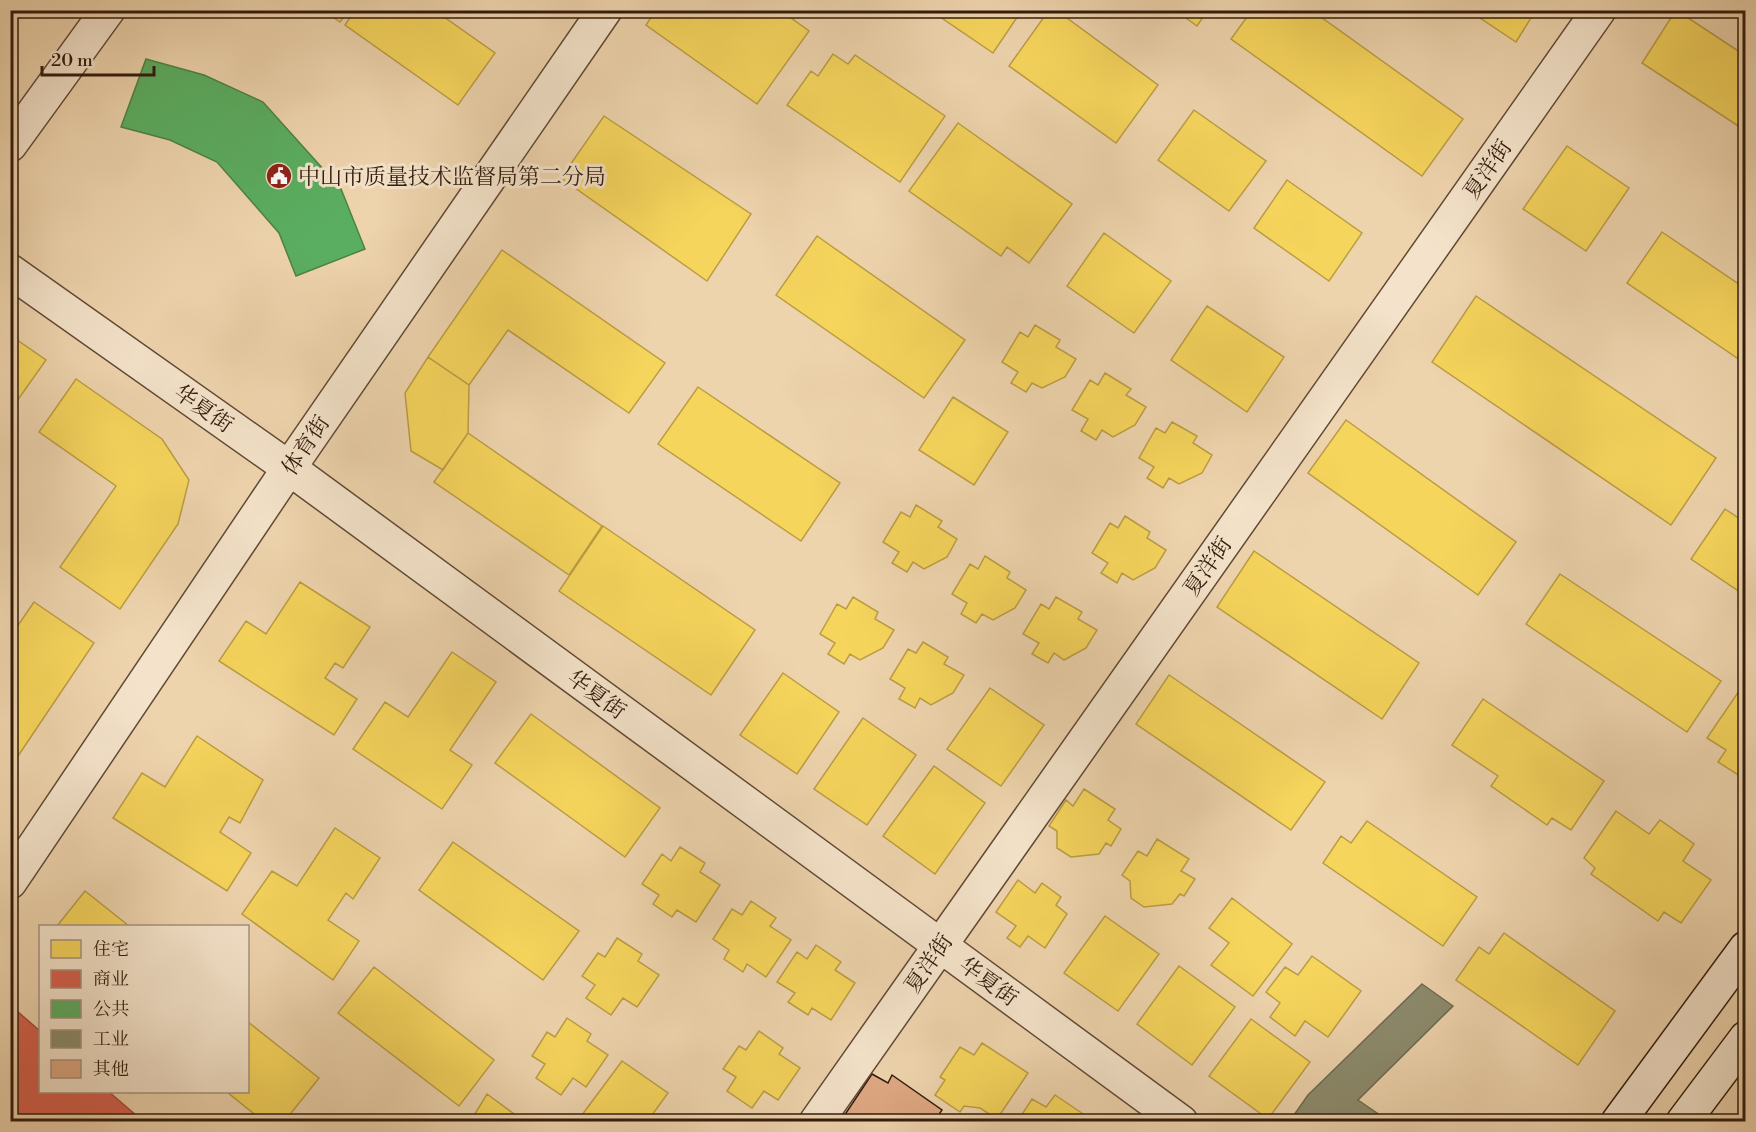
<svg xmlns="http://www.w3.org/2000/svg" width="1756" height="1132" viewBox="0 0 1756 1132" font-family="'Libre Bodoni','Noto Serif SC',serif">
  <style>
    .homes { fill: #f6d55c; stroke: #bb9d44; stroke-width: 1.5 }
    .shops { fill: #d6604d; stroke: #a54b3a; stroke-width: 1.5 }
    .public { fill: #5aae61; stroke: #4e8248; stroke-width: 1.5 }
    .industry { fill: #8c8c6e; stroke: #716a51; stroke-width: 1.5 }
    .building { fill: #dea883; stroke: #321b0d; stroke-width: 1.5 }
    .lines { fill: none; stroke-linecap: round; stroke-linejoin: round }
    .street-casing { stroke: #614935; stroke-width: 36 }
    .secondary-casing { stroke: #321b0d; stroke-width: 36 }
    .street { stroke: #f4e3ca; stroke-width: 33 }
    .secondary { stroke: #f4e3ca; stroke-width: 33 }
    .labels { text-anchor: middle; stroke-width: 6; stroke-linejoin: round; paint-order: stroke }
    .street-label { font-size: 22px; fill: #321b0d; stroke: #f4e3ca }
    .poi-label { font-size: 22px; fill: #321b0d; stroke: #f4e3ca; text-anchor: start }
  </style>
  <rect width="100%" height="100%" fill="#eed4ad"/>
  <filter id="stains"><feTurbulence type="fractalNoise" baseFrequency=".00333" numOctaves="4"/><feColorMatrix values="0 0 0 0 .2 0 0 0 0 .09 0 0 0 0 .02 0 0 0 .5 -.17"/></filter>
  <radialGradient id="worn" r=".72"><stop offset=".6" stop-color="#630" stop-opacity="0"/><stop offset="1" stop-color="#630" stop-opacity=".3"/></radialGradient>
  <path class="homes" d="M 323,10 L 349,10 L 340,22 Z
    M 355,10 L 434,10 L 495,53 L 458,105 L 345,25 Z
    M 656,10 L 780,10 L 809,31 L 757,104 L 646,25 Z
    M 930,10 L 1022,10 L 993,53 Z
    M 1049,10 L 1056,10 L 1158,85 L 1116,143 L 1009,66 Z
    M 1175,10 L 1208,10 L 1197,26 Z
    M 1252,10 L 1311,10 L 1463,119 L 1422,176 L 1231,39 Z
    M 1468,10 L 1536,10 L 1516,42 Z
    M 1676,10 L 1746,56 L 1746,131 L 1642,63 Z
    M 833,54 L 848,64 L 855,55 L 945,116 L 900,182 L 787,105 L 811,71 L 818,76 Z
    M 1194,110 L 1266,161 L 1229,211 L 1158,160 Z
    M 604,116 L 751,214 L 707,281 L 561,178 Z
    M 958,123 L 1072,204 L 1029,263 L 1007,247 L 1001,256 L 909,191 Z
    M 1567,146 L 1629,188 L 1586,251 L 1523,209 Z
    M 1287,180 L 1362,233 L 1329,281 L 1254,228 Z
    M 1662,232 L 1746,289 L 1746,364 L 1627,283 Z
    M 1104,233 L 1171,281 L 1134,333 L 1067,286 Z
    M 817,236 L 965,340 L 924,398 L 776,295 Z
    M 502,250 L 665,363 L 629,413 L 508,330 L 469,385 L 428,357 Z
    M 1476,296 L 1716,458 L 1671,525 L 1432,362 Z
    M 1207,306 L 1284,357 L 1247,412 L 1171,360 Z
    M 1035,325 L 1060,340 L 1056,347 L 1076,359 L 1065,377 L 1042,388 L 1032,383 L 1026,392 L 1011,383 L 1018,372 L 1002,362 L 1020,332 L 1028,337 Z
    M 10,335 L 46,360 L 10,411 Z
    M 428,357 L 469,385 L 468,433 L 443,470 L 411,451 L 405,393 Z
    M 1105,373 L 1131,389 L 1126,395 L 1146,407 L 1135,425 L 1113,437 L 1102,430 L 1096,440 L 1081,431 L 1088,419 L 1072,410 L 1090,380 L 1098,385 Z
    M 76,379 L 162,439 L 189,480 L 178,524 L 120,609 L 60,567 L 116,486 L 39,432 Z
    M 698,387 L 840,483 L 801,541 L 658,444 Z
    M 953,397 L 1008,432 L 974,485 L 919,450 Z
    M 1346,420 L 1516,542 L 1478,595 L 1308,473 Z
    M 1172,422 L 1197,436 L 1193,443 L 1212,455 L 1202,473 L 1179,484 L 1169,478 L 1163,488 L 1147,478 L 1154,467 L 1139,458 L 1156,428 L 1165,433 Z
    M 468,433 L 602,526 L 569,575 L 434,482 Z
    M 916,505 L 942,521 L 938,527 L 957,539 L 947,557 L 924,569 L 913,562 L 907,572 L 892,563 L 899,552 L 883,542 L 901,512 L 910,517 Z
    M 1725,509 L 1746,523 L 1746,596 L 1691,559 Z
    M 1125,516 L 1150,532 L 1147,538 L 1166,550 L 1155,568 L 1133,580 L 1122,573 L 1117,583 L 1101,573 L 1108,563 L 1092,553 L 1110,523 L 1118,528 Z
    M 603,526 L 755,630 L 711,695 L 559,591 Z
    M 1254,551 L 1419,663 L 1382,719 L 1217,607 Z
    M 985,556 L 1010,572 L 1007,578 L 1026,590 L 1015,608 L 993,620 L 982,614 L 976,623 L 961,614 L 967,603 L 952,594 L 970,564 L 978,569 Z
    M 1560,574 L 1721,681 L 1687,732 L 1526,624 Z
    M 300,582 L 370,627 L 343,668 L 335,663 L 325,678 L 357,699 L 334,735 L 219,661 L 246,621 L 266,634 Z
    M 853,597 L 878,612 L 875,619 L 894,630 L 883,648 L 860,660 L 850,654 L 844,664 L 828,654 L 835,643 L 820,634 L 837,604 L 846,609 Z
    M 1056,597 L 1082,612 L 1078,619 L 1097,630 L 1086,648 L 1064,660 L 1054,653 L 1048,663 L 1032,654 L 1039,643 L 1023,634 L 1041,604 L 1049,609 Z
    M 34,602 L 94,643 L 14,762 L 10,760 L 10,637 Z
    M 923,642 L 948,657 L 944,664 L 964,675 L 953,693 L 931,705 L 920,698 L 915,708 L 899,699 L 905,688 L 890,679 L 908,649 L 916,653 Z
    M 452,652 L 496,682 L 450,750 L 472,765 L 442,809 L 353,749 L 385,702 L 408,717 Z
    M 783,673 L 839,712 L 797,774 L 740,735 Z
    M 1169,675 L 1325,782 L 1291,830 L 1136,724 Z
    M 990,688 L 1044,725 L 1001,786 L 947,749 Z
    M 1739,691 L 1746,695 L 1746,780 L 1718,762 L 1726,750 L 1707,738 Z
    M 1483,699 L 1604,781 L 1571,830 L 1552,818 L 1547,825 L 1491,786 L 1498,776 L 1452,745 Z
    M 531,714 L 660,808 L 625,857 L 495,763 Z
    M 863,718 L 916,755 L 867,825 L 814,789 Z
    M 197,736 L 263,780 L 240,823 L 229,817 L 220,832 L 251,853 L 227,891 L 113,818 L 142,773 L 165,787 Z
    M 934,766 L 985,803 L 935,874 L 883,836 Z
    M 1084,789 L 1115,809 L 1108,820 L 1121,829 L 1111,846 L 1106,843 L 1099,854 L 1071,857 L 1057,848 L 1057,831 L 1049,826 L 1066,800 L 1073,806 Z
    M 1616,811 L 1649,834 L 1660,820 L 1694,844 L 1683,861 L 1711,880 L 1681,923 L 1664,912 L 1658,921 L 1591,874 L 1595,868 L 1584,858 Z
    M 1367,821 L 1477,897 L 1443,946 L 1323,863 L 1341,836 L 1351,843 Z
    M 335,828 L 380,858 L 353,899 L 346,893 L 328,920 L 359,941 L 333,980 L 242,914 L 272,871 L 297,886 Z
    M 1157,839 L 1189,859 L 1181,871 L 1195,879 L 1184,896 L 1180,894 L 1172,904 L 1144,907 L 1131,898 L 1130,881 L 1122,875 L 1138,851 L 1147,856 Z
    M 453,842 L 579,931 L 543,980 L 419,890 Z
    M 680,847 L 705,863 L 700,872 L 720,885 L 696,922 L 677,910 L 672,917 L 653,904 L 659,895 L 642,884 L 662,854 L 671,861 Z
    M 1018,880 L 1035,893 L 1042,883 L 1061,897 L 1056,905 L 1067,914 L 1045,948 L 1028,936 L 1020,947 L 1007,938 L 1016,926 L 996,912 Z
    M 85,891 L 129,926 L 57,926 Z
    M 1232,898 L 1292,944 L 1253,996 L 1211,965 L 1229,943 L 1209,928 Z
    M 751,901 L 776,918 L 770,926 L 791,940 L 766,977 L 747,964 L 743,972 L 724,959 L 729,950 L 713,939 L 732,909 L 742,915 Z
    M 1105,916 L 1159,954 L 1118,1011 L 1064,973 Z
    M 1504,933 L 1615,1011 L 1578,1065 L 1456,980 L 1479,947 L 1489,954 Z
    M 617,938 L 642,954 L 638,961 L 659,975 L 637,1007 L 623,998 L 611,1015 L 586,998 L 595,985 L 582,976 L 598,953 L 605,957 Z
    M 816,945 L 841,962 L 835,970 L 855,983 L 831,1020 L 812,1008 L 808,1015 L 788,1002 L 795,993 L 777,982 L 797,952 L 807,959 Z
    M 1312,956 L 1361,991 L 1328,1037 L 1305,1021 L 1295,1036 L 1270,1017 L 1280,1003 L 1266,992 L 1285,967 L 1298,975 Z
    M 1179,966 L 1235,1007 L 1192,1065 L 1137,1024 Z
    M 374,967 L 494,1060 L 459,1106 L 338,1013 Z
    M 567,1018 L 591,1034 L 587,1041 L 608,1055 L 586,1087 L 573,1078 L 561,1095 L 536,1078 L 545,1064 L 532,1056 L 547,1032 L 555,1037 Z
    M 1251,1019 L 1310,1062 L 1268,1119 L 1209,1076 Z
    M 248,1022 L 319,1078 L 284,1122 L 264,1122 L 227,1092 L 248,1092 Z
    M 759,1031 L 783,1048 L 779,1054 L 800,1068 L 778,1100 L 764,1091 L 752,1108 L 727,1091 L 736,1077 L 723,1069 L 739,1046 L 746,1050 Z
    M 982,1043 L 1028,1073 L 997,1119 L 980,1108 L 964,1106 L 960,1112 L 935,1095 L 945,1080 L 940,1077 L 960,1047 L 974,1055 Z
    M 622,1061 L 668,1093 L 647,1122 L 582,1122 L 579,1119 Z
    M 487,1094 L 525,1122 L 470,1122 Z
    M 1055,1095 L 1095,1122 L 1017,1122 L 1032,1099 L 1046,1107 Z"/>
  <path class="shops" d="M 10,1005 L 40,1031 L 40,1092 L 109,1092 L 144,1122 L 10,1122 Z"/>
  <path class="public" d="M 146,59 L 204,75 L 263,102 L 341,189 L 365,249 L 296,276 L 279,233 L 217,162 L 170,140 L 121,127 Z"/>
  <path class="industry" d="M 1422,984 L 1453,1006 L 1358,1100 L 1390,1122 L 1289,1122 L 1308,1095 Z"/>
  <path class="building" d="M 872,1074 L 888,1083 L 892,1075 L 942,1110 L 934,1122 L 840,1122 Z"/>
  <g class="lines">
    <g class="street-casing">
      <path id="street" d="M 10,145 L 108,10
        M 10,271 L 289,468 L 1181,1122
        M 10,882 L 289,468 L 605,10
        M 816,1122 L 1599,10"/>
    </g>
    <g class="secondary-casing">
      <path id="secondary" d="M 1618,1122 L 1746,948
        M 1683,1122 L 1746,1038"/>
    </g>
    <use href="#street" class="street"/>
    <use href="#secondary" class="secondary"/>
  </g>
  <defs>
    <g id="civic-disc" transform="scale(1.35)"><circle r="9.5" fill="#8f2418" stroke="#f4e3ca"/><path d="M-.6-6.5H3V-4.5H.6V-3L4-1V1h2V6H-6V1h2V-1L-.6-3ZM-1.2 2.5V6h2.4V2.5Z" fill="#fff"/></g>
  </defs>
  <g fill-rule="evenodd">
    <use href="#civic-disc" x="279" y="176"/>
  </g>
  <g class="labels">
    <g class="street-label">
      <text transform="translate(1487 169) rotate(-55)" y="8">夏洋街</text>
      <text transform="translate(204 408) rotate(35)" y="8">华夏街</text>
      <text transform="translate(305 445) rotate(-56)" y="8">体育街</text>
      <text transform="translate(1207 566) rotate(-55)" y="8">夏洋街</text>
      <text transform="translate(597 694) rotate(36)" y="8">华夏街</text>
      <text transform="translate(928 963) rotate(-55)" y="8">夏洋街</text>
      <text transform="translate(989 981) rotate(36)" y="8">华夏街</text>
    </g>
    <g class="poi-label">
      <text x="298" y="184">中山市质量技术监督局第二分局</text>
    </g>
  </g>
  <rect width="1756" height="1132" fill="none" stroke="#eed4ad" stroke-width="36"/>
  <rect x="12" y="12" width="1732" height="1108" fill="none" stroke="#321b0d" stroke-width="3"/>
  <rect x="18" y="18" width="1720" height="1096" fill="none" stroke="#321b0d" stroke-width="1.5"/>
  <rect x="39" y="925" width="210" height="168" fill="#f4e3ca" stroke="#a6937e" stroke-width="1.5"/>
  <rect x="51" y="940" width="30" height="18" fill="#f6d55c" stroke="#a6937e" stroke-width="1.5"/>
  <text x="93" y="955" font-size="18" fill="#321b0d">住宅</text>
  <rect x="51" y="970" width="30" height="18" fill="#d6604d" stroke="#a6937e" stroke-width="1.5"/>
  <text x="93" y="985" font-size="18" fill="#321b0d">商业</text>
  <rect x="51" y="1000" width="30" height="18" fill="#5aae61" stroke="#a6937e" stroke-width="1.5"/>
  <text x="93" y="1015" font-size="18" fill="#321b0d">公共</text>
  <rect x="51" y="1030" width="30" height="18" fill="#8c8c6e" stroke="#a6937e" stroke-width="1.5"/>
  <text x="93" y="1045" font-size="18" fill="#321b0d">工业</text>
  <rect x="51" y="1060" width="30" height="18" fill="#dea883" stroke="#a6937e" stroke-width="1.5"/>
  <text x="93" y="1075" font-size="18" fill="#321b0d">其他</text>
  <path d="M42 66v9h112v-9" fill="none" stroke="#321b0d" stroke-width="3"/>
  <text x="51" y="66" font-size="18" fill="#321b0d" stroke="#f4e3ca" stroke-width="4.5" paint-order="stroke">20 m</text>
  <rect width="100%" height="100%" filter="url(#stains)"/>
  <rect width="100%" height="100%" fill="url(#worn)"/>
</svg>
